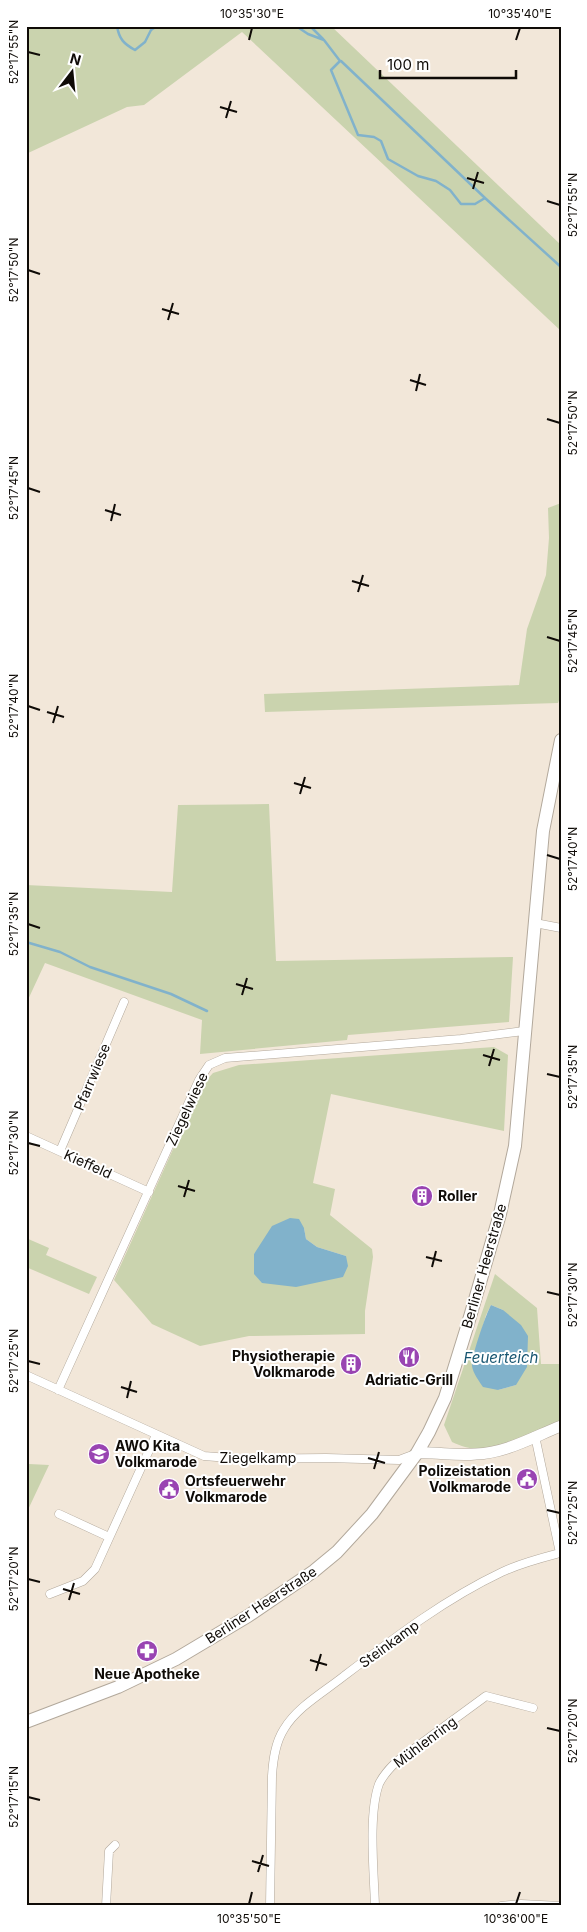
<svg xmlns="http://www.w3.org/2000/svg" width="587" height="1932" viewBox="0 0 587 1932" font-family="Inter,sans-serif">
  <style>
    .green { fill: #cad3ae; fill-rule: evenodd }
    .water { fill: #81b2cb }
    .lines { fill: none; stroke-linecap: round; stroke-linejoin: round }
    .stream { stroke: #81b2cb; stroke-width: 2.5 }
    .street-casing { stroke: #b2a89b; stroke-width: 9 }
    .secondary-casing { stroke: #b2a89b; stroke-width: 12 }
    .primary-casing { stroke: #b2a89b; stroke-width: 14 }
    .street { stroke: #fff; stroke-width: 8 }
    .secondary { stroke: #fff; stroke-width: 11 }
    .primary { stroke: #fff; stroke-width: 12 }
    .ticks { fill: none; stroke: #0f0b07; stroke-width: 2 }
    .labels { text-anchor: middle; stroke-width: 4; stroke-linejoin: round; paint-order: stroke }
    .street-label { font-size: 14px; fill: #0f0b07; stroke: #fff }
    .poi-label { font-size: 14px; font-weight: bold; fill: #0f0b07; stroke: #fff; text-anchor: start }
    .water-label { font-size: 15px; font-style: italic; fill: #195772; stroke: #fff }
    .neatline { fill: none; stroke: #0f0b07; stroke-width: 2 }
    .ticks-label { font-size: 12px; text-anchor: middle; fill: #0f0b07 }
  </style>
  <rect width="100%" height="100%" fill="#f2e7d9"/>
  <path class="green" d="M 26,26 L 331,26 L 561,245 L 561,331 L 242,32 L 144,105 L 127,107 L 26,154 Z
    M 561,503 L 561,695 L 558,703 L 265,712 L 264,694 L 519,685 L 527,629 L 546,575 L 549,538 L 548,508 Z
    M 269,804 L 276,961 L 513,957 L 509,1022 L 348,1035 L 347,1040 L 200,1054 L 202,1020 L 45,963 L 26,1004 L 26,885 L 172,892 L 178,805 Z
    M 494,1047 L 508,1055 L 504,1131 L 331,1094 L 313,1183 L 335,1189 L 330,1215 L 372,1249 L 373,1257 L 365,1311 L 365,1334 L 249,1336 L 200,1346 L 152,1324 L 114,1280 L 202,1085 L 213,1073 L 239,1065 ZM 304,1228 L 306,1239 L 317,1247 L 346,1256 L 254,1254 Z
    M 26,1238 L 49,1248 L 46,1255 L 97,1277 L 89,1294 L 26,1267 Z
    M 495,1274 L 537,1308 L 541,1364 L 560,1364 L 561,1421 C 539,1430 501,1450 479,1449 C 469,1449 461,1446 452,1442 L 444,1425 ZM 491,1305 L 503,1310 L 516,1385 L 498,1390 L 472,1365 L 486,1315 Z
    M 29,1464 L 49,1465 L 26,1514 L 26,1468 Z"/>
  <path class="water" d="M 290,1218 L 299,1219 L 304,1228 L 306,1239 L 317,1247 L 346,1256 L 348,1266 L 343,1277 L 296,1287 L 262,1283 L 254,1274 L 254,1254 L 272,1226 Z
    M 491,1305 L 503,1310 L 521,1325 L 528,1336 L 527,1367 L 516,1385 L 498,1390 L 483,1387 C 479,1381 473,1373 472,1366 C 471,1357 486,1314 491,1305 Z"/>
  <g class="lines">
    <path class="stream" d="M 117,26 C 119,39 124,44 135,50 L 145,42 L 151,30 L 157,26
      M 296,26 L 308,34 L 324,40 L 340,61 L 331,70 L 358,135 L 374,137 L 381,141 L 388,159 L 418,176 L 436,181 L 450,190 L 461,204 L 475,204 L 485,198 L 561,267
      M 310,26 L 323,39
      M 341,61 L 485,198
      M 26,942 L 60,952 L 90,967 L 171,994 L 207,1011"/>
    <g class="street-casing">
      <path id="street" d="M 535,923 L 561,928
        M 26,1136 L 149,1192
        M 60,1151 L 124,1002
        M 26,1375 L 204,1456 L 241,1459 L 326,1458 L 399,1460 L 415,1454
        M 58,1390 L 199,1080 L 209,1065 L 225,1058 L 461,1039 L 524,1031
        M 59,1514 L 109,1537
        M 50,1594 L 83,1581 L 95,1569 L 156,1435
        M 106,1906 L 109,1851 L 115,1845
        M 270,1906 L 272,1776 C 273,1760 275,1743 284,1729 C 297,1707 324,1692 344,1676 C 394,1638 445,1599 502,1572 C 521,1563 541,1558 560,1553 L 535,1436
        M 375,1906 C 374,1873 368,1814 379,1784 C 383,1775 389,1769 396,1762 L 486,1696 L 533,1708
        M 501,1906 L 521,1904 L 560,1906"/>
    </g>
    <g class="secondary-casing">
      <path id="secondary" d="M 417,1453 C 437,1452 456,1456 476,1454 C 506,1453 533,1437 561,1426"/>
    </g>
    <g class="primary-casing">
      <path id="primary" d="M 26,1722 L 118,1687 L 176,1659 L 248,1616 L 314,1571 L 337,1552 L 372,1514 L 417,1453 L 429,1432 L 445,1398 L 467,1327 L 500,1214 L 515,1146 L 543,831 L 561,740"/>
    </g>
    <use href="#street" class="street"/>
    <use href="#secondary" class="secondary"/>
    <use href="#primary" class="primary"/>
  </g>
  <path class="ticks" d="M 249,40 L 252,28M 516,40 L 520,28M 28,52 L 40,55M 220,107 L 237,112M 226,118 L 231,101M 467,178 L 484,183M 473,189 L 478,172M 547,201 L 560,205M 28,270 L 40,274M 162,309 L 179,314M 168,320 L 173,303M 410,380 L 426,385M 416,391 L 420,374M 547,419 L 560,423M 28,488 L 40,492M 105,510 L 121,515M 111,521 L 115,504M 352,581 L 369,586M 358,592 L 363,575M 547,637 L 560,641M 28,706 L 40,710M 47,712 L 64,717M 53,723 L 58,706M 294,783 L 311,788M 300,794 L 305,777M 547,855 L 560,859M 28,924 L 40,928M 236,984 L 253,989M 242,995 L 247,978M 483,1055 L 500,1060M 489,1066 L 494,1049M 547,1074 L 560,1077M 28,1143 L 40,1146M 178,1186 L 195,1191M 184,1197 L 189,1180M 426,1257 L 442,1261M 432,1267 L 436,1251M 547,1292 L 560,1295M 28,1361 L 40,1364M 121,1387 L 137,1392M 127,1398 L 131,1381M 368,1458 L 385,1463M 374,1469 L 379,1452M 547,1510 L 560,1513M 28,1579 L 40,1582M 63,1589 L 80,1594M 69,1600 L 74,1583M 310,1660 L 327,1665M 316,1671 L 321,1654M 547,1728 L 560,1731M 28,1797 L 40,1800M 252,1861 L 269,1866M 258,1872 L 263,1855M 249,1904 L 252,1892M 516,1904 L 520,1892"/>
  <defs>
    <g id="building-disc" transform="scale(1.125)"><circle r="9.5" fill="#9944b2" stroke="#fff"/><path d="M-4-6H4V6H1V3H-1V6H-4ZM-2.5-4.3h1.7v1.8h-1.7ZM.8-4.3h1.7v1.8H.8ZM-2.5-1h1.7V.8h-1.7ZM.8-1h1.7V.8H.8Z" fill="#fff"/></g>
    <g id="restaurant-disc" transform="scale(1.125)"><circle r="9.5" fill="#9944b2" stroke="#fff"/><path d="M-5-6h1v4h1v-4h1v4h1v-4h1v5L-1.5 .5V6h-2V.5L-5-1ZM5-6V6H3V1.5H1.5Q1.5-4 5-6Z" fill="#fff"/></g>
    <g id="school-disc" transform="scale(1.125)"><circle r="9.5" fill="#9944b2" stroke="#fff"/><path d="M0-5L7-2L0 1L-7-2ZM-4 1L0 2.5L4 1V4Q0 6-4 4Z" fill="#fff"/></g>
    <g id="civic-disc" transform="scale(1.125)"><circle r="9.5" fill="#9944b2" stroke="#fff"/><path d="M-.6-6.5H3V-4.5H.6V-3L4-1V1h2V6H-6V1h2V-1L-.6-3ZM-1.2 2.5V6h2.4V2.5Z" fill="#fff"/></g>
    <g id="pharmacy-disc" transform="scale(1.125)"><circle r="9.5" fill="#9944b2" stroke="#fff"/><path d="M-2-6h4v4h4v4h-4v4h-4v-4h-4v-4h4Z" fill="#fff"/></g>
  </defs>
  <g fill-rule="evenodd">
    <use href="#building-disc" x="422" y="1196"/>
    <use href="#restaurant-disc" x="409" y="1357"/>
    <use href="#building-disc" x="351" y="1364"/>
    <use href="#school-disc" x="99" y="1454"/>
    <use href="#civic-disc" x="527" y="1479"/>
    <use href="#civic-disc" x="169" y="1489"/>
    <use href="#pharmacy-disc" x="147" y="1651"/>
  </g>
  <g class="labels">
    <g class="street-label">
      <text transform="translate(92 1077) rotate(-67)" y="5">Pfarrwiese</text>
      <text transform="translate(187 1109) rotate(-65)" y="5">Ziegelwiese</text>
      <text transform="translate(88 1164) rotate(24)" y="5">Kieffeld</text>
      <text transform="translate(484 1266) rotate(-74)" y="5">Berliner Heerstraße</text>
      <text x="258" y="1463">Ziegelkamp</text>
      <text transform="translate(261 1605) rotate(-33)" y="5">Berliner Heerstraße</text>
      <text transform="translate(389 1644) rotate(-36)" y="5">Steinkamp</text>
      <text transform="translate(425 1742) rotate(-37)" y="5">Mühlenring</text>
    </g>
    <g class="poi-label">
      <text x="438" y="1201">Roller</text>
      <text x="335" y="1361" text-anchor="end">Physiotherapie<tspan x="335" dy="16">Volkmarode</tspan></text>
      <text x="409" y="1385" text-anchor="middle">Adriatic-Grill</text>
      <text x="115" y="1451">AWO Kita<tspan x="115" dy="16">Volkmarode</tspan></text>
      <text x="511" y="1476" text-anchor="end">Polizeistation<tspan x="511" dy="16">Volkmarode</tspan></text>
      <text x="185" y="1486">Ortsfeuerwehr<tspan x="185" dy="16">Volkmarode</tspan></text>
      <text x="147" y="1679" text-anchor="middle">Neue Apotheke</text>
    </g>
    <g class="water-label">
      <text x="501" y="1363">Feuerteich</text>
    </g>
  </g>
  <rect width="587" height="1932" fill="none" stroke="#ffffff" stroke-width="55"/>
  <g transform="translate(72 72) rotate(16)" stroke="#ffffff" stroke-width="4" paint-order="stroke">
  <path d="M0-4L9 19L0 12L-9 19Z" fill="#0f0b07"/>
  <text y="-8" font-size="14" font-weight="bold" text-anchor="middle" fill="#0f0b07">N</text>
  </g>
  <path d="M380 70v8h136v-8" fill="none" stroke="#0f0b07" stroke-width="2.5"/>
  <text x="387" y="70" font-size="15" fill="#0f0b07" stroke="#ffffff" stroke-width="4" paint-order="stroke">100 m</text>
  <rect x="28" y="28" width="532" height="1876" class="neatline"/>
  <g class="ticks-label">
    <text x="252" y="18">10°35'30"E</text>
    <text x="520" y="18">10°35'40"E</text>
    <text transform="translate(14 52) rotate(-90)" y="4">52°17'55"N</text>
    <text transform="translate(573 205) rotate(-90)" y="4">52°17'55"N</text>
    <text transform="translate(14 270) rotate(-90)" y="4">52°17'50"N</text>
    <text transform="translate(573 423) rotate(-90)" y="4">52°17'50"N</text>
    <text transform="translate(14 488) rotate(-90)" y="4">52°17'45"N</text>
    <text transform="translate(573 641) rotate(-90)" y="4">52°17'45"N</text>
    <text transform="translate(14 706) rotate(-90)" y="4">52°17'40"N</text>
    <text transform="translate(573 859) rotate(-90)" y="4">52°17'40"N</text>
    <text transform="translate(14 924) rotate(-90)" y="4">52°17'35"N</text>
    <text transform="translate(573 1077) rotate(-90)" y="4">52°17'35"N</text>
    <text transform="translate(14 1143) rotate(-90)" y="4">52°17'30"N</text>
    <text transform="translate(573 1295) rotate(-90)" y="4">52°17'30"N</text>
    <text transform="translate(14 1361) rotate(-90)" y="4">52°17'25"N</text>
    <text transform="translate(573 1513) rotate(-90)" y="4">52°17'25"N</text>
    <text transform="translate(14 1579) rotate(-90)" y="4">52°17'20"N</text>
    <text transform="translate(573 1731) rotate(-90)" y="4">52°17'20"N</text>
    <text transform="translate(14 1797) rotate(-90)" y="4">52°17'15"N</text>
    <text x="249" y="1923">10°35'50"E</text>
    <text x="516" y="1923">10°36'00"E</text>
  </g>
</svg>
